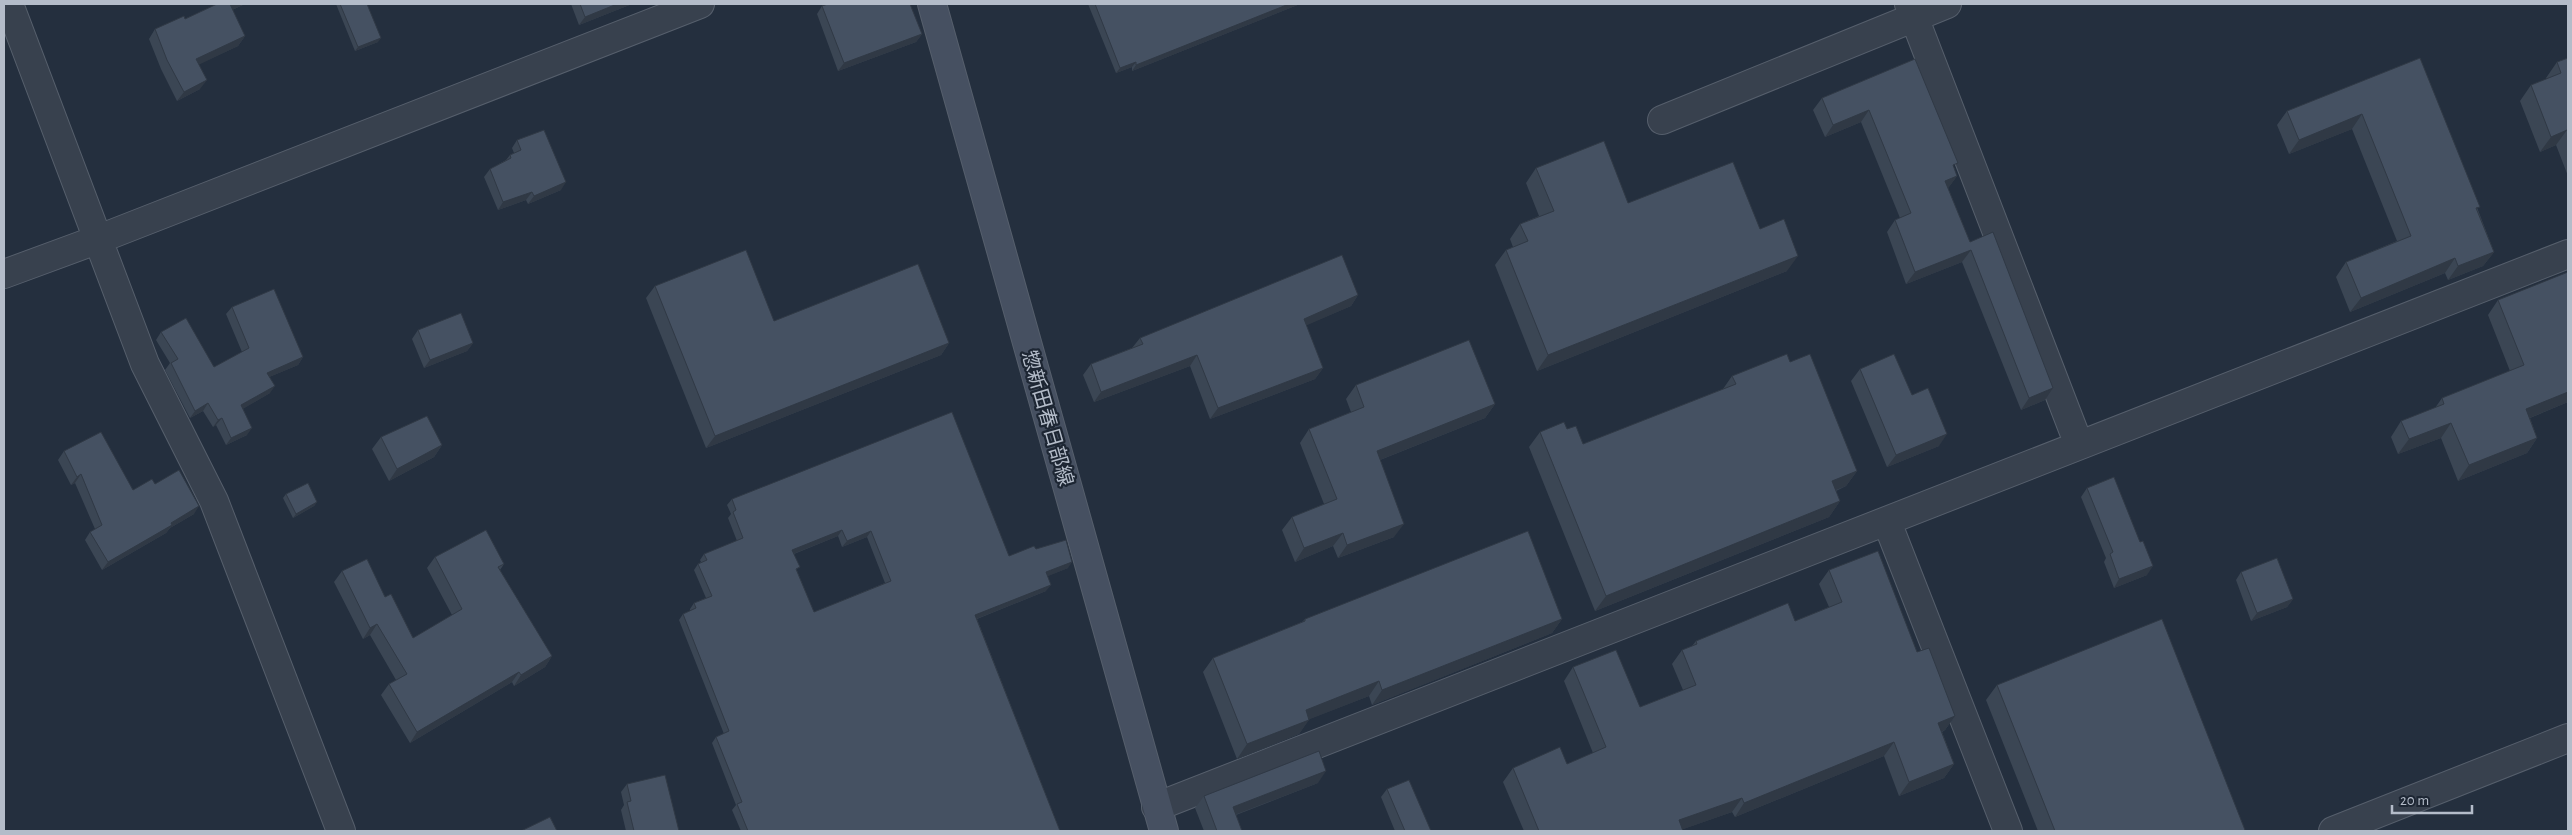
<svg xmlns="http://www.w3.org/2000/svg" width="2572" height="835" viewBox="0 0 2572 835" font-family="'Alegreya Sans','Noto Sans JP',sans-serif">
  <style>
    .lines { fill: none; stroke-linecap: round; stroke-linejoin: round }
    .minor-casing { stroke: #565f6c; stroke-width: 30 }
    .secondary-casing { stroke: #565f6c; stroke-width: 30 }
    .minor { stroke: #38414e; stroke-width: 28 }
    .secondary { stroke: #465061; stroke-width: 28 }
    .wall { fill: #3b4654; fill-rule: evenodd }
    .shaded-wall { fill: #303945 }
    .building { fill: #455162; stroke: #303945; fill-rule: evenodd }
    .labels { text-anchor: middle; stroke-width: 4.5; stroke-linejoin: round; paint-order: stroke }
    .street-label { font-size: 20px; fill: #b4bcc9; stroke: #1d2633 }
  </style>
  <rect width="100%" height="100%" fill="#242f3e"/>
  <g class="lines">
    <g class="minor-casing">
      <path id="minor" d="M 9,4 L 145,364 L 214,501 L 341,831
        M 1909,4 L 2079,445
        M 1662,120 L 1947,4
        M 4,274 L 99,239 L 700,4
        M 1887,522 L 2008,831
        M 1156,807 L 2568,254
        M 2333,831 L 2568,738"/>
    </g>
    <g class="secondary-casing">
      <path id="secondary" d="M 932,4 L 1164,831"/>
    </g>
    <use href="#minor" class="minor"/>
    <use href="#secondary" class="secondary"/>
  </g>
  <path class="wall" d="M 217,4 L 245,4 L 232,10 L 245,36 L 238,46 L 199,64 L 200,89 L 177,101 L 161,69 L 149,39 L 155,29 L 185,19 Z
    M 336,4 L 367,4 L 378,42 L 355,51 Z
    M 571,4 L 632,4 L 579,25 Z
    M 1088,4 L 1300,4 L 1132,71 L 1132,67 L 1116,73 Z
    M 822,6 L 922,34 L 916,42 L 838,71 L 817,14 Z
    M 2420,58 L 2494,252 L 2483,266 L 2448,280 L 2445,273 L 2350,312 L 2336,277 L 2346,262 L 2397,241 L 2352,129 L 2289,154 L 2277,125 L 2287,111 Z
    M 2568,58 L 2568,176 L 2556,145 L 2540,152 L 2520,101 L 2531,85 L 2547,79 L 2546,78 L 2557,62 Z
    M 1915,59 L 1957,176 L 1948,188 L 1970,242 L 2045,400 L 2021,410 L 1962,262 L 1906,284 L 1887,232 L 1895,220 L 1900,218 L 1861,122 L 1825,137 L 1813,110 L 1822,98 Z
    M 517,140 L 561,190 L 528,204 L 526,200 L 498,210 L 484,177 L 490,169 L 506,160 L 510,155 L 514,153 L 512,148 Z
    M 1536,168 L 1628,203 L 1760,229 L 1787,271 L 1537,371 L 1495,265 L 1506,250 L 1513,247 L 1510,239 L 1520,224 L 1539,216 L 1526,183 Z
    M 2568,272 L 2568,402 L 2530,418 L 2537,438 L 2527,453 L 2458,481 L 2441,438 L 2398,454 L 2391,437 L 2401,421 L 2435,408 L 2442,398 L 2510,371 L 2488,315 L 2498,300 Z
    M 655,286 L 774,321 L 949,343 L 941,355 L 706,448 L 646,298 Z
    M 1358,295 L 1351,306 L 1306,325 L 1323,368 L 1315,379 L 1210,419 L 1190,366 L 1094,402 L 1083,375 L 1091,364 L 1132,348 L 1140,338 Z
    M 232,307 L 303,357 L 298,365 L 269,377 L 270,393 L 242,409 L 247,435 L 226,445 L 216,425 L 213,427 L 203,411 L 190,418 L 165,370 L 170,363 L 156,340 L 161,332 L 214,367 L 242,352 L 226,314 Z
    M 418,330 L 473,343 L 467,351 L 424,368 L 412,339 Z
    M 1790,362 L 1857,471 L 1846,486 L 1836,491 L 1840,501 L 1829,517 L 1595,611 L 1529,447 L 1540,432 L 1567,429 L 1583,444 L 1723,389 L 1732,376 Z
    M 1860,369 L 1912,395 L 1939,446 L 1887,467 L 1851,381 Z
    M 1356,385 L 1495,404 L 1485,418 L 1380,460 L 1394,537 L 1338,558 L 1333,546 L 1295,562 L 1282,530 L 1292,517 L 1324,504 L 1300,443 L 1309,429 L 1351,412 L 1346,399 Z
    M 381,437 L 442,445 L 434,457 L 389,481 L 372,449 Z
    M 64,451 L 133,490 L 155,484 L 194,514 L 170,528 L 166,533 L 102,570 L 85,540 L 90,532 L 95,529 L 75,483 L 71,485 L 58,460 Z
    M 2087,488 L 2147,575 L 2114,588 L 2104,562 L 2106,558 L 2081,497 Z
    M 286,494 L 317,502 L 314,506 L 293,518 L 283,498 Z
    M 732,499 L 1009,556 L 1036,549 L 1068,568 L 1047,576 L 1046,591 L 977,619 L 1060,831 L 741,831 L 732,810 L 736,805 L 712,743 L 716,737 L 724,734 L 679,620 L 683,614 L 690,611 L 690,609 L 694,603 L 706,598 L 694,570 L 698,564 L 701,562 L 700,560 L 704,554 L 737,541 L 728,518 L 731,514 L 727,505 ZM 838,536 L 842,547 L 867,537 L 885,583 L 814,612 L 797,571 L 794,554 Z
    M 435,557 L 504,564 L 500,570 L 552,656 L 545,667 L 514,686 L 512,682 L 410,743 L 381,695 L 389,684 L 396,680 L 370,635 L 363,639 L 334,582 L 342,571 L 385,597 L 413,638 L 452,615 L 427,568 Z
    M 1829,570 L 1917,652 L 1955,716 L 1945,730 L 1942,732 L 1954,764 L 1944,778 L 1899,796 L 1884,756 L 1735,817 L 1732,812 L 1683,829 L 1683,831 L 1524,831 L 1503,782 L 1513,768 L 1567,764 L 1593,753 L 1564,681 L 1573,667 L 1640,707 L 1683,690 L 1672,664 L 1682,650 L 1692,646 L 1696,641 L 1795,621 L 1829,607 L 1819,584 Z
    M 2241,572 L 2293,599 L 2287,607 L 2251,621 L 2236,580 Z
    M 1305,619 L 1562,619 L 1552,633 L 1372,705 L 1369,696 L 1309,719 L 1299,734 L 1237,759 L 1203,672 L 1213,658 L 1302,622 Z
    M 1997,685 L 2245,830 L 2244,831 L 2038,831 L 1986,700 Z
    M 1318,783 L 1236,815 L 1242,831 L 1204,831 L 1195,808 L 1204,796 Z
    M 627,784 L 679,831 L 626,831 L 621,810 L 624,805 L 621,792 Z
    M 1387,789 L 1431,831 L 1395,831 L 1381,797 Z"/>
  <path class="shaded-wall" d="M 230,4 L 245,4 L 223,14 Z
    M 617,4 L 632,4 L 579,25 L 585,17 Z
    M 1289,4 L 1300,4 L 1132,71 L 1136,65 Z
    M 922,34 L 916,42 L 838,71 L 844,63 Z
    M 245,36 L 238,46 L 190,69 L 196,59 Z
    M 381,38 L 378,42 L 355,51 L 358,47 Z
    M 1136,62 L 1132,67 L 1116,73 L 1120,68 Z
    M 207,80 L 200,89 L 177,101 L 184,92 Z
    M 1869,110 L 1861,122 L 1825,137 L 1833,125 Z
    M 2362,114 L 2352,129 L 2289,154 L 2299,140 Z
    M 2567,130 L 2556,145 L 2540,152 L 2551,137 Z
    M 1957,176 L 1949,187 L 1937,193 L 1945,181 Z
    M 566,182 L 561,190 L 528,204 L 534,196 Z
    M 532,192 L 526,200 L 498,210 L 503,202 Z
    M 1971,250 L 1962,262 L 1906,284 L 1915,272 Z
    M 2494,252 L 2483,266 L 2448,280 L 2458,266 Z
    M 1798,256 L 1787,271 L 1537,371 L 1548,355 Z
    M 2455,258 L 2445,273 L 2350,312 L 2361,298 Z
    M 1358,295 L 1351,306 L 1296,330 L 1304,319 Z
    M 473,343 L 467,351 L 424,368 L 430,360 Z
    M 949,343 L 941,355 L 706,448 L 715,436 Z
    M 1197,355 L 1190,366 L 1094,402 L 1101,392 Z
    M 303,357 L 298,365 L 262,380 L 267,373 Z
    M 1323,368 L 1315,379 L 1210,419 L 1218,408 Z
    M 275,386 L 270,393 L 236,413 L 241,405 Z
    M 2053,388 L 2045,400 L 2021,410 L 2029,398 Z
    M 2568,392 L 2568,402 L 2515,424 L 2526,409 Z
    M 208,403 L 203,411 L 190,418 L 195,411 Z
    M 1495,404 L 1485,418 L 1367,465 L 1377,451 Z
    M 222,418 L 216,425 L 213,427 L 218,420 Z
    M 2451,423 L 2441,438 L 2398,454 L 2409,439 Z
    M 252,428 L 247,435 L 226,445 L 231,438 Z
    M 1947,434 L 1939,446 L 1887,467 L 1896,455 Z
    M 2537,438 L 2527,453 L 2458,481 L 2469,465 Z
    M 442,445 L 434,457 L 389,481 L 397,469 Z
    M 1857,471 L 1846,486 L 1821,496 L 1832,481 Z
    M 81,474 L 75,483 L 71,485 L 77,477 Z
    M 1840,501 L 1829,517 L 1595,611 L 1606,596 Z
    M 317,502 L 314,506 L 293,518 L 296,514 Z
    M 199,506 L 194,514 L 170,528 L 166,533 L 102,570 L 108,562 Z
    M 1404,524 L 1394,537 L 1338,558 L 1347,545 Z
    M 842,530 L 838,536 L 788,556 L 792,550 Z
    M 871,531 L 867,537 L 842,547 L 847,541 Z
    M 1343,533 L 1333,546 L 1295,562 L 1304,548 Z
    M 1072,562 L 1068,568 L 1041,579 L 1046,572 Z
    M 2153,566 L 2147,575 L 2114,588 L 2119,579 Z
    M 1051,585 L 1046,591 L 971,621 L 975,615 Z
    M 2293,599 L 2287,607 L 2251,621 L 2257,613 Z
    M 1562,619 L 1552,633 L 1372,705 L 1382,690 Z
    M 377,624 L 370,635 L 363,639 L 370,628 Z
    M 552,656 L 545,667 L 514,686 L 521,675 Z
    M 519,672 L 512,682 L 410,743 L 417,732 Z
    M 1379,681 L 1369,696 L 1295,725 L 1306,710 Z
    M 1955,716 L 1945,730 L 1928,737 L 1938,723 Z
    M 1309,720 L 1299,734 L 1237,759 L 1247,744 Z
    M 1894,742 L 1884,756 L 1735,817 L 1744,803 Z
    M 1954,764 L 1944,778 L 1899,796 L 1909,782 Z
    M 1326,771 L 1318,783 L 1224,819 L 1233,807 Z
    M 1742,798 L 1732,812 L 1678,831 L 1679,820 Z"/>
  <path class="building" d="M 217,4 L 231,4 L 230,4 L 245,36 L 196,59 L 207,80 L 184,92 L 167,60 L 155,29 L 184,16 L 185,19 Z
    M 340,4 L 367,4 L 381,38 L 358,47 Z
    M 580,4 L 617,4 L 585,17 Z
    M 828,4 L 910,4 L 922,34 L 844,63 L 822,6 Z
    M 1095,4 L 1289,4 L 1136,65 L 1136,62 L 1120,68 Z
    M 2420,58 L 2480,207 L 2476,208 L 2494,252 L 2458,266 L 2455,258 L 2361,298 L 2346,262 L 2411,236 L 2362,114 L 2299,140 L 2287,111 Z
    M 2568,58 L 2568,133 L 2567,130 L 2551,137 L 2531,85 L 2561,73 L 2557,62 Z
    M 1915,59 L 1958,163 L 1953,165 L 1957,176 L 1945,181 L 1970,242 L 1993,232 L 2053,388 L 2029,398 L 1971,250 L 1915,272 L 1895,220 L 1911,213 L 1869,110 L 1833,125 L 1822,98 Z
    M 544,130 L 566,182 L 534,196 L 532,192 L 503,202 L 490,169 L 511,158 L 510,155 L 521,150 L 517,140 Z
    M 1604,141 L 1628,203 L 1733,162 L 1760,229 L 1784,219 L 1798,256 L 1548,355 L 1506,250 L 1528,241 L 1520,224 L 1554,211 L 1536,168 Z
    M 746,250 L 774,321 L 918,264 L 949,343 L 715,436 L 655,286 Z
    M 1342,255 L 1358,295 L 1304,319 L 1323,368 L 1218,408 L 1197,355 L 1101,392 L 1091,364 L 1143,344 L 1140,338 Z
    M 2568,272 L 2568,392 L 2526,409 L 2537,438 L 2469,465 L 2451,423 L 2409,439 L 2401,421 L 2444,404 L 2442,398 L 2524,365 L 2498,300 Z
    M 274,289 L 303,357 L 267,373 L 275,386 L 241,405 L 252,428 L 231,438 L 222,418 L 218,420 L 208,403 L 195,411 L 171,363 L 178,359 L 161,332 L 186,318 L 214,367 L 249,348 L 232,307 Z
    M 461,313 L 473,343 L 430,360 L 418,330 Z
    M 1469,340 L 1495,404 L 1377,451 L 1404,524 L 1347,545 L 1343,533 L 1304,548 L 1292,517 L 1337,499 L 1309,429 L 1364,407 L 1356,385 Z
    M 1787,354 L 1790,362 L 1810,354 L 1857,471 L 1832,481 L 1840,501 L 1606,596 L 1540,432 L 1564,422 L 1567,429 L 1576,426 L 1583,444 L 1736,384 L 1732,376 Z
    M 1894,354 L 1912,395 L 1928,388 L 1947,434 L 1896,455 L 1860,369 Z
    M 952,412 L 1009,556 L 1034,546 L 1036,549 L 1066,540 L 1072,562 L 1046,572 L 1051,585 L 975,615 L 1060,831 L 748,831 L 737,804 L 742,802 L 716,737 L 729,731 L 683,614 L 696,608 L 694,603 L 712,596 L 698,564 L 707,560 L 704,554 L 743,538 L 733,512 L 736,510 L 732,499 ZM 842,530 L 847,541 L 871,531 L 891,581 L 814,612 L 796,569 L 800,567 L 792,550 Z
    M 427,416 L 442,445 L 397,469 L 381,437 Z
    M 101,432 L 133,490 L 152,479 L 155,484 L 179,470 L 199,506 L 171,523 L 172,525 L 108,562 L 90,532 L 102,525 L 81,474 L 77,477 L 64,451 Z
    M 2114,477 L 2140,542 L 2143,541 L 2153,566 L 2119,579 L 2110,554 L 2113,552 L 2087,488 Z
    M 308,483 L 317,502 L 296,514 L 286,494 Z
    M 486,530 L 504,564 L 498,567 L 552,656 L 521,675 L 519,672 L 417,732 L 389,684 L 407,674 L 377,624 L 370,628 L 342,571 L 367,559 L 385,597 L 391,594 L 413,638 L 462,609 L 435,557 Z
    M 1528,531 L 1562,619 L 1382,690 L 1379,681 L 1306,710 L 1309,720 L 1247,744 L 1213,658 L 1305,621 L 1305,619 Z
    M 1878,551 L 1917,652 L 1929,648 L 1955,716 L 1938,723 L 1954,764 L 1909,782 L 1894,742 L 1744,803 L 1742,798 L 1679,820 L 1683,831 L 1539,831 L 1513,768 L 1560,747 L 1567,764 L 1606,747 L 1573,667 L 1616,650 L 1640,707 L 1696,685 L 1682,650 L 1697,644 L 1696,641 L 1788,603 L 1795,621 L 1842,602 L 1829,570 Z
    M 2277,558 L 2293,599 L 2257,613 L 2241,572 Z
    M 2162,619 L 2245,830 L 2242,831 L 2055,831 L 1997,685 Z
    M 1319,751 L 1326,771 L 1233,807 L 1242,831 L 1217,831 L 1204,796 Z
    M 665,775 L 679,831 L 634,831 L 627,802 L 631,801 L 627,784 Z
    M 1409,780 L 1431,831 L 1405,831 L 1387,789 Z
    M 550,817 L 557,831 L 521,831 Z"/>
  <g class="labels">
    <g class="street-label">
      <text transform="translate(1048 418) rotate(74)" y="7">惣新田春日部線</text>
    </g>
  </g>
  <rect width="2572" height="835" fill="none" stroke="#b4bcc9" stroke-width="10"/>
  <path d="M2392 805v8h80v-8" fill="none" stroke="#b4bcc9" stroke-width="2.5"/>
  <text x="2400" y="805" font-size="15" fill="#b4bcc9" stroke="#1d2633" stroke-width="4" paint-order="stroke">20 m</text>
</svg>
